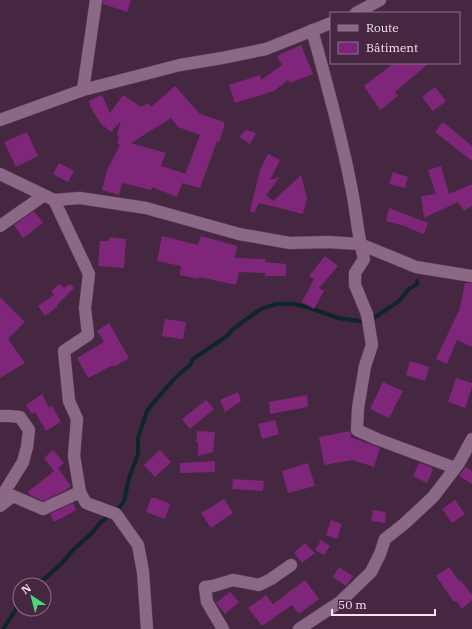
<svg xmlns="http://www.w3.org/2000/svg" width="472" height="629" viewBox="0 0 472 629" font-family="'IBM Plex Serif',serif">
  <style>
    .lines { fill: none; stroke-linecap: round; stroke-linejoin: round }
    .stream { stroke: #0e262b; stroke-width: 4 }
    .building { fill: #80267a }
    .street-casing { stroke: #60455d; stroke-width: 13 }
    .street { stroke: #8b6886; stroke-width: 12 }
  </style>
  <rect width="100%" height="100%" fill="#452742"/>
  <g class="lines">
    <path class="stream" d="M 35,585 L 48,576 L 64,561 L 71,552 L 93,532 L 100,523 L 120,507 L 124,501 L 129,478 L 138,454 L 138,438 L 147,411 L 154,402 L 177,376 L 190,365 L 193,359 L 227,336 L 233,329 L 261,309 L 276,304 L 294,304 L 310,308 L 338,318 L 365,322 L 372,319 L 399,301 L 409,289 L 417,284 L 417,281
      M 3,629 L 20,603"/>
  </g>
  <path class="building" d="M 103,0 L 131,0 L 127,12 L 103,4 Z
    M 301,45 L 313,74 L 290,83 L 288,80 L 274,91 L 235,103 L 229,85 L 260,75 L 261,80 L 282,65 L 277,56 Z
    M 394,63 L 429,63 L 395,92 L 398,96 L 380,110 L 364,86 Z
    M 175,86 L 200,114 L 224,122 L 224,127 L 219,142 L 217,141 L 200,188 L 182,183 L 200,135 L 178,127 L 171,118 L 131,143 L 166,153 L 161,166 L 186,174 L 177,197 L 152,187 L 151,190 L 122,183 L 119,195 L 102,190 L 107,170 L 120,145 L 117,144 L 119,137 L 117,135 L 121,121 L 111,132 L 101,124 L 91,108 L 89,101 L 102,95 L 110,113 L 123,95 L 141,107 L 148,103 L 151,107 Z
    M 435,87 L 446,101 L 433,111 L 422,97 Z
    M 443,122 L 472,146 L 472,161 L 435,132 Z
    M 246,130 L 256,133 L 250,144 L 239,137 Z
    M 27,132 L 38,156 L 16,167 L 4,142 Z
    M 268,154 L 280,160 L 270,180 L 280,177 L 266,195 L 273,201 L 301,175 L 307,198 L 303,214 L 259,203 L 254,213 L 250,211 L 260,170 Z
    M 59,163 L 74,171 L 68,182 L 53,174 Z
    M 441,166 L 449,194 L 472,184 L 472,206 L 464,211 L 458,202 L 424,218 L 421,196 L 436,194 L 428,170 Z
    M 393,172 L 408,177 L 405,188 L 389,184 Z
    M 389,208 L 428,223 L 424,234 L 408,228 L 408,227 L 386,221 Z
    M 34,211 L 43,223 L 23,238 L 14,225 Z
    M 162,236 L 198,245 L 201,236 L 237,246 L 235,258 L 265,259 L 265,262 L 286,264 L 286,276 L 265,276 L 265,273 L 239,272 L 236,285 L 199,277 L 199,279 L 180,275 L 181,266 L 157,261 Z
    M 109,237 L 126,239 L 124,268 L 98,266 L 100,241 L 109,241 Z
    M 325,256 L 338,266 L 319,288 L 324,291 L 314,309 L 302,302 L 314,279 L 309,276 Z
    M 465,283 L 472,283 L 472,347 L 457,340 L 447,364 L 436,359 L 460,308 Z
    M 60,284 L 64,288 L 70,284 L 74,288 L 57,305 L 58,306 L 45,316 L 38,306 L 54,295 L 51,291 Z
    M 0,297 L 25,322 L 8,339 L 25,363 L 0,378 Z
    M 165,319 L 186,322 L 183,339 L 162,336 Z
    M 109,323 L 129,358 L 114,367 L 113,365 L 88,378 L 77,358 L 104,342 L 97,331 Z
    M 410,361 L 429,367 L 425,381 L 406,375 Z
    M 456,378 L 472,383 L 472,387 L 465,408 L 448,402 Z
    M 383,382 L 403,391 L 389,418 L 370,409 Z
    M 238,392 L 241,401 L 225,412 L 220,400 Z
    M 42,394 L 49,408 L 52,406 L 61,422 L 46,431 L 35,412 L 32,414 L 26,405 Z
    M 307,395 L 308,407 L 270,414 L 269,402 Z
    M 206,400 L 214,409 L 190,429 L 182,419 Z
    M 275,420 L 279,434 L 262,439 L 258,424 Z
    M 197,431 L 215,432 L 213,452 L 198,456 L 198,442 L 196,442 Z
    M 350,431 L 351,435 L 350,437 L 380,448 L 374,467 L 353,460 L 324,465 L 319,437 Z
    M 53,450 L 64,463 L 55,471 L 58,468 L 71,486 L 66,490 L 43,501 L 30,495 L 28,492 L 54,471 L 44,458 Z
    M 160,450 L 171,462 L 155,477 L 144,465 Z
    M 215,461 L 215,472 L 180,473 L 180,463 Z
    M 308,463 L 315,486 L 288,493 L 282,471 Z
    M 419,463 L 431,467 L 433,470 L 427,483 L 413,476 Z
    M 466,467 L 472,471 L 472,484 L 459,476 Z
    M 233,479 L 264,481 L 263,491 L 232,489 Z
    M 151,498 L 156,498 L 170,504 L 165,519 L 146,512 Z
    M 224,499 L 233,513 L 211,528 L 201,513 Z
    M 455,500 L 465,514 L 452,523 L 442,509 Z
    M 73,503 L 76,510 L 54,522 L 50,514 Z
    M 373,510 L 386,512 L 385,523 L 371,521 Z
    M 331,520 L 342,524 L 337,539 L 326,535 Z
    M 321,540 L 330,546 L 324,555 L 315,550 Z
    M 305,543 L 315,553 L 302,563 L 294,553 Z
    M 339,567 L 353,576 L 346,586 L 333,577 Z
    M 449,567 L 459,581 L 460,580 L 472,595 L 472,600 L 462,609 L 456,601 L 454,602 L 436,576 Z
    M 305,580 L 319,599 L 299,614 L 292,605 L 262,626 L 248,608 L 266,595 L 273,604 Z
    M 230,592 L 239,602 L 225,614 L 216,603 Z"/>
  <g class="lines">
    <g class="street-casing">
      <path id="street" d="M 356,13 L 380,0
        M 312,30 C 326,80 340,130 350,181 C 356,207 357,233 364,259 L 355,273 L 355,285 L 367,314 L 372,345 L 365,366 L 358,408 L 357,430 L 377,439 L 455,468
        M 83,90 L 96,0
        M 0,120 L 83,90 L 180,65 L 222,58 L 266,49 L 331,23
        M 0,174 L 54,200 L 80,198 L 146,208 L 239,234 L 290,243 L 327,242 L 360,244 L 416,267 L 472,276
        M 54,200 L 89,274 L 85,308 L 88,335 L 64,351 L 69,401 L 77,419 L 74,456 L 80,492 L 86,503 L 116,514 L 138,545 L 143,572 L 147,629
        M 0,226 L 43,196
        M 0,416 L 10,416 L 20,417 L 29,430 L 27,447 L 23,462 L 0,499
        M 0,506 L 13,496 L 43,509 L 80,492
        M 223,629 L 207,602 L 205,587 L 213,586 L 233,580 L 259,585 L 271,579 L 291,565
        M 299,629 L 340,602 L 371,572 L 380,554 L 385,539 L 404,524 L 433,497 L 459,463 L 472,439"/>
    </g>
    <use href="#street" class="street"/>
  </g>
  <rect x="330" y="12" width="130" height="52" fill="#452742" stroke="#8c7289"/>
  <rect x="338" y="25" width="20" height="6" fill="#8b6886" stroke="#8c7289"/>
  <text x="366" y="32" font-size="12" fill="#f6e2f3">Route</text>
  <rect x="338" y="42" width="20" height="12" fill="#80267a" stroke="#8c7289"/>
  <text x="366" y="52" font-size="12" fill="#f6e2f3">Bâtiment</text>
  <g transform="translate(32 597) rotate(324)"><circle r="19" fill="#452742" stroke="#8c7289"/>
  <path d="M0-3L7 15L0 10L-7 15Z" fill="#49d778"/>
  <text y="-6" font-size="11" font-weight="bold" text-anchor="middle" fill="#f6e2f3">N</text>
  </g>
  <path d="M332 609v6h103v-6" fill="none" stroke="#f6e2f3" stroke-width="2"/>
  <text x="338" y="609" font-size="12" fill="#f6e2f3" stroke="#452742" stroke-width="3" paint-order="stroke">50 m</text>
</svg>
